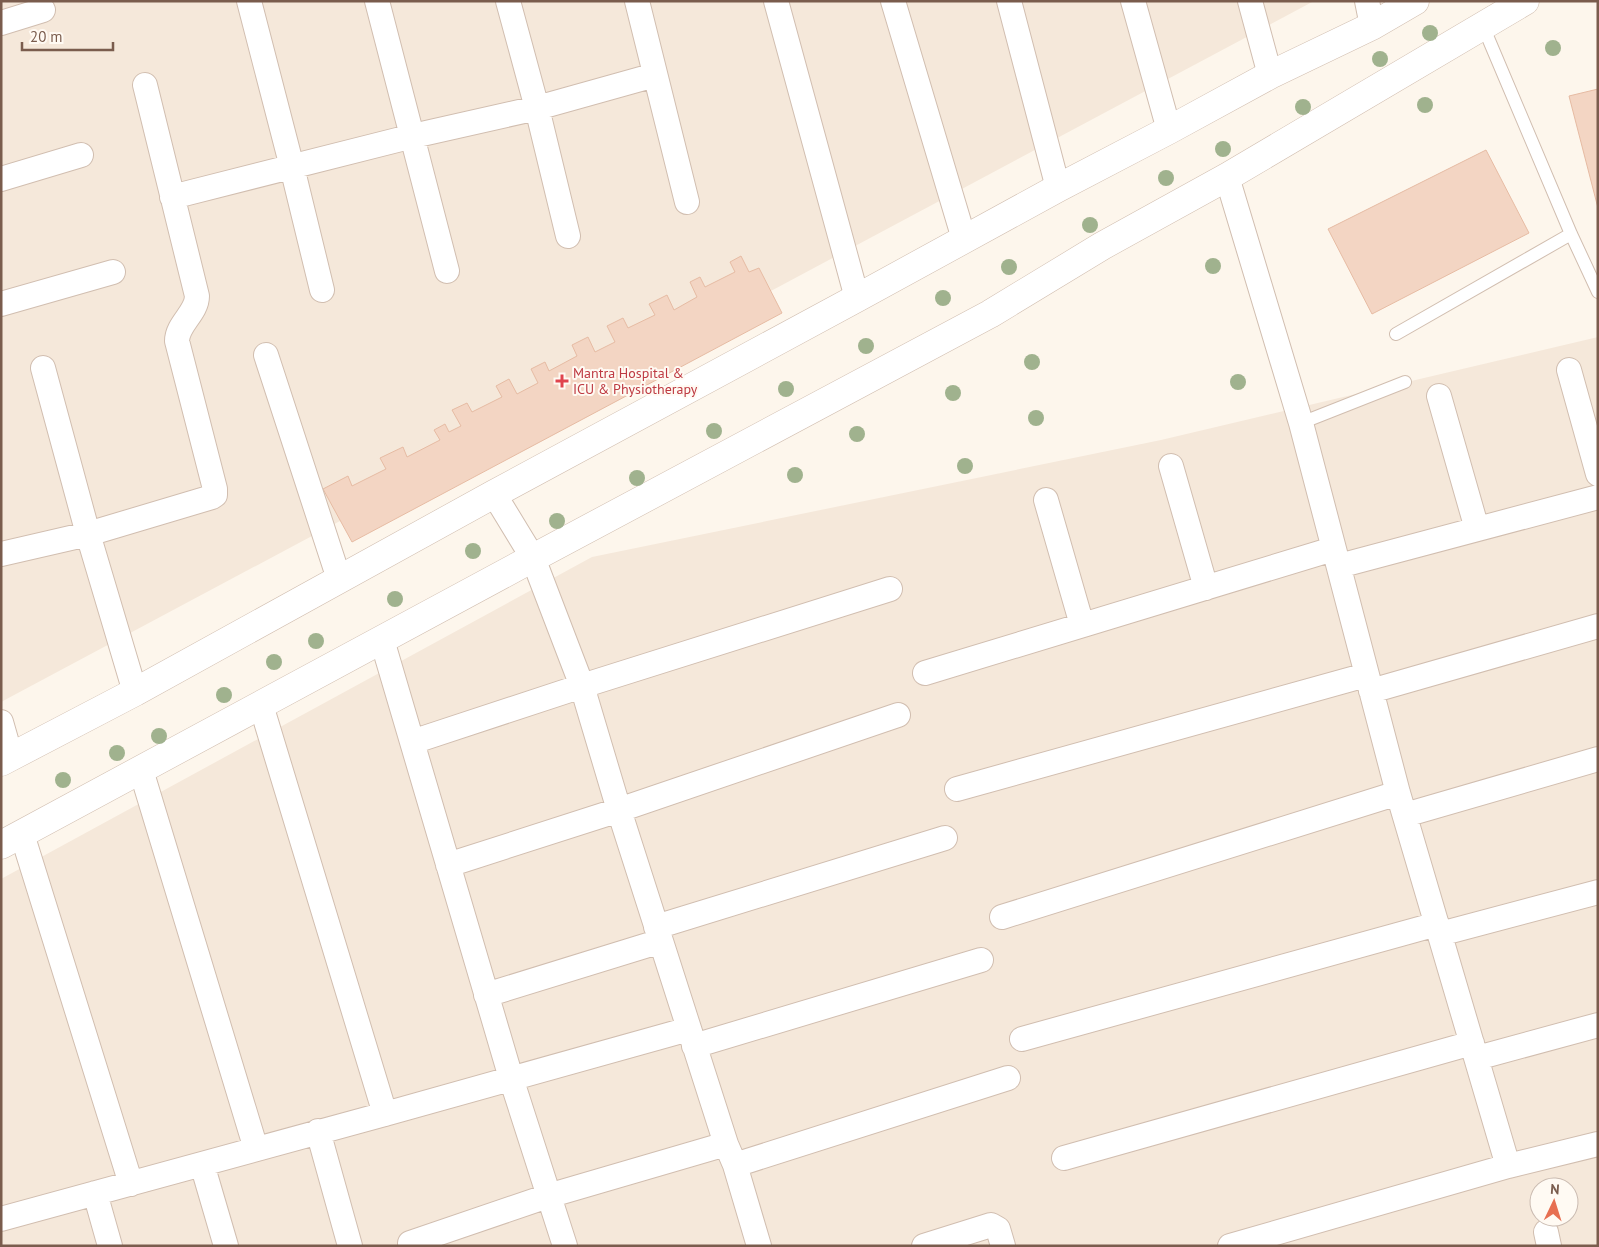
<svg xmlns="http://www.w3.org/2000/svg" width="1599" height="1247" viewBox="0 0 1599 1247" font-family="'PT Sans',sans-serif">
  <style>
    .residential { fill: #f5e8da; fill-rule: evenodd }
    .building { fill: #f3d5c3; stroke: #e6bba3 }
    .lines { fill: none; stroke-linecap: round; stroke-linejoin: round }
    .service-casing { stroke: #d1beb0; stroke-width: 14 }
    .minor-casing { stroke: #d1beb0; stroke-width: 26 }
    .tertiary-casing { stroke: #d1beb0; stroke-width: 29 }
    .service { stroke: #fff; stroke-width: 12 }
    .minor { stroke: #fff; stroke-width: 24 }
    .tertiary { stroke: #fff; stroke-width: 28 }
    .tree { fill: #a0b28e }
    .health-dot { fill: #e0444e; stroke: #fffaf3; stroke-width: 2 }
    .labels { text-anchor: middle; stroke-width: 4; stroke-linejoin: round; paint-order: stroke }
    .health-label { font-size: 14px; fill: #be3a42; stroke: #fffaf3; text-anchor: start }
  </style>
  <rect width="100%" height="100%" fill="#fdf6ec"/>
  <path class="residential" d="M 1,1 L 1314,1 L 1,702 Z
    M 1598,337 L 1598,1246 L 1,1246 L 1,879 L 592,557 L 1161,440 ZM 1539,1187 L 1569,1187 L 1569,1217 L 1539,1217 Z"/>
  <path class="building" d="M 1598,89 L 1598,208 L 1569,96 Z
    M 1486,150 L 1529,233 L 1372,314 L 1328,229 Z
    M 741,256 L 749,272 L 759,268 L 782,313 L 352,542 L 323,489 L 348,476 L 352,486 L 386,469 L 380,458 L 403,447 L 407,457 L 440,440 L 434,430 L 445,424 L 449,432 L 461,426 L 452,410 L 467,403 L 472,412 L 502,397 L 496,386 L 509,379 L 517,394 L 538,383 L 531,369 L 545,362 L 549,371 L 577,356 L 572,345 L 588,337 L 595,352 L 615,342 L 607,326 L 623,318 L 628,328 L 655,315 L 649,304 L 667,295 L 674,310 L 697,297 L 690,282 L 700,277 L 705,287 L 735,272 L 730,262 Z"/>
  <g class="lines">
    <g class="service-casing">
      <path id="service" d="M 1483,26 L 1571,234 L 1598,292
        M 1396,334 L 1571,234
        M 1301,423 L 1405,382"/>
    </g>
    <g class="minor-casing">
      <path id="minor" d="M 249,1 L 292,167 L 322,290
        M 377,1 L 447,271
        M 508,1 L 537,108 L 568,236
        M 637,1 L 687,202
        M 776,1 L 857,298
        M 893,1 L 964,239
        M 1009,1 L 1058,188
        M 1133,1 L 1169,130
        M 1250,1 L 1270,75
        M 1367,1 L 1372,26
        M 1,23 L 43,10
        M 1227,177 L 1301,423 L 1398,793 L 1508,1166
        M 1,179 L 81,155
        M 172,197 L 413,136 L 537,108 L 655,75
        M 1,304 L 113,272
        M 266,355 L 339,579
        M 43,368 L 88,534 L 135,692
        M 1569,370 L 1598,474
        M 1439,396 L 1477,529
        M 1171,466 L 1206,588
        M 494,494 L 533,558 L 582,686 L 619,810 L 726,1144 L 735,1165 L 759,1246
        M 1046,500 L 1082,625
        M 1,554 L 88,534 L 212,497 L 215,495 L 215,489 L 177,341 C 177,324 197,313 197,296 L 145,85
        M 1339,566 L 1598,497
        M 382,640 L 511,1078 L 565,1246
        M 925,673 L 1333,549
        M 1371,691 L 1598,626
        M 261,705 L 385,1114
        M 1,722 L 11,757
        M 412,742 L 582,686 L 890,589
        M 141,770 L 256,1149
        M 957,789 L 1366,675
        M 1405,815 L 1598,759
        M 22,834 L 131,1184
        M 448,865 L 619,810 L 898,715
        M 1002,917 L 1398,793
        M 656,927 L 945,838
        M 1440,934 L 1598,892
        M 486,995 L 661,941
        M 1022,1039 L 1437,924
        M 694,1046 L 981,960
        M 1477,1058 L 1598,1025
        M 318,1131 L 350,1246
        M 1064,1158 L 1472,1043
        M 202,1164 L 226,1246
        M 735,1165 L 1008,1078
        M 95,1193 L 110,1246
        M 1,1219 L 385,1114 L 689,1029
        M 1546,1232 L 1549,1246
        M 410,1243 L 548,1196 L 726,1144
        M 924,1246 L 991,1225 L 998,1229 L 1003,1246
        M 1230,1246 L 1508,1166 L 1598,1144"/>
    </g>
    <g class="tertiary-casing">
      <path id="tertiary" d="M 1,762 L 135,692 L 494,494 L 857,298 L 1058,188 L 1169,130 L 1270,75 L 1372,26 L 1415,1
        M 1,845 L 533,558 L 990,314 L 1102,246 L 1227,177 L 1525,1"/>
    </g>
    <use href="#service" class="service"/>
    <use href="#minor" class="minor"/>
    <use href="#tertiary" class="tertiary"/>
  </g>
  <g class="tree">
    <circle cx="1430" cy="33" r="8"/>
    <circle cx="1553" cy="48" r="8"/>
    <circle cx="1380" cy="59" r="8"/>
    <circle cx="1425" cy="105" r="8"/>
    <circle cx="1303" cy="107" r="8"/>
    <circle cx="1223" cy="149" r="8"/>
    <circle cx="1166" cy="178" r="8"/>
    <circle cx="1090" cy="225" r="8"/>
    <circle cx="1213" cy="266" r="8"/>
    <circle cx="1009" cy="267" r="8"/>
    <circle cx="943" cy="298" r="8"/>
    <circle cx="866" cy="346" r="8"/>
    <circle cx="1032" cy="362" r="8"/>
    <circle cx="1238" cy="382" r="8"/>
    <circle cx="786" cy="389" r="8"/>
    <circle cx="953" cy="393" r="8"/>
    <circle cx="1036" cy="418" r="8"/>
    <circle cx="714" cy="431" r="8"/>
    <circle cx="857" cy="434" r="8"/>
    <circle cx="965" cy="466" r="8"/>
    <circle cx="795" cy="475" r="8"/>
    <circle cx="637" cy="478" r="8"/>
    <circle cx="557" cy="521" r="8"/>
    <circle cx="473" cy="551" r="8"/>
    <circle cx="395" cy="599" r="8"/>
    <circle cx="316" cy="641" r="8"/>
    <circle cx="274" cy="662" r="8"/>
    <circle cx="224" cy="695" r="8"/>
    <circle cx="159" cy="736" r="8"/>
    <circle cx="117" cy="753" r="8"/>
    <circle cx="63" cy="780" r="8"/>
  </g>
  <path class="health-dot" d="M559.5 373.5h5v5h5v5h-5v5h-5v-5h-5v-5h5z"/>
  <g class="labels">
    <g class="health-label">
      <text x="573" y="378">Mantra Hospital &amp;<tspan x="573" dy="16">ICU &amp; Physiotherapy</tspan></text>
    </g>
  </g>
  <rect width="1599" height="1247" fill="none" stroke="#7a5c4d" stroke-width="5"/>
  <g transform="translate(1554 1202) rotate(4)"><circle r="24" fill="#fffaf3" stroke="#cabbb1"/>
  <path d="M0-4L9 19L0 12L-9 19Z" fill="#e76f51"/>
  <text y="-8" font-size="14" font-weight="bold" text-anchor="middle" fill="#7a5c4d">N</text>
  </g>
  <path d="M22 42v8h91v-8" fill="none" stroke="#7a5c4d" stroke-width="2.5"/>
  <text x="30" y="42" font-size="15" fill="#7a5c4d" stroke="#fffaf3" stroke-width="4" paint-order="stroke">20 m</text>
</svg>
